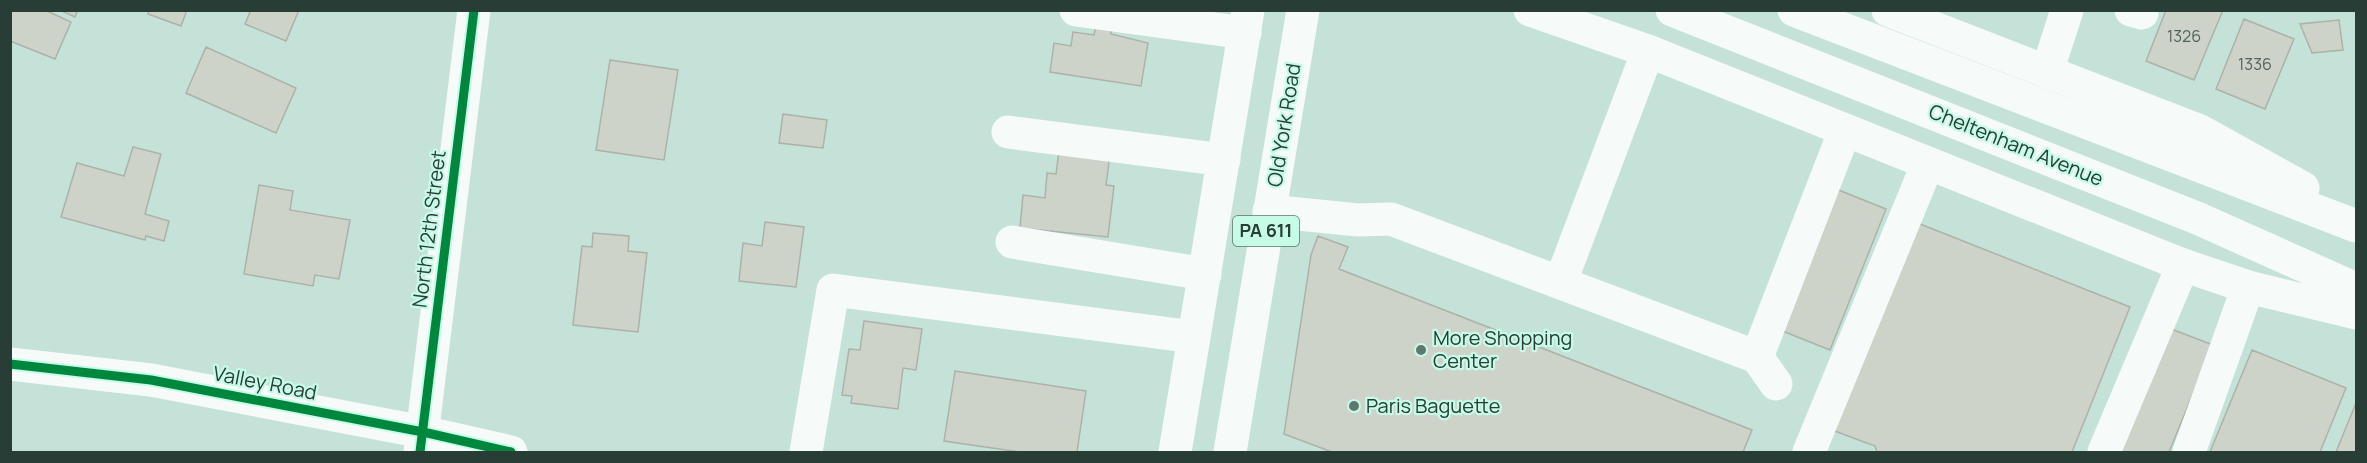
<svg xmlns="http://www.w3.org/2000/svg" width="2367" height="463" viewBox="0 0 2367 463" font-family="Manrope,sans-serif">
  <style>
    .building { fill: #ced3ca; stroke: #adb2a9; stroke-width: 1.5 }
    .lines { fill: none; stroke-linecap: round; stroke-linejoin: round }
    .minor { stroke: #f6fbf9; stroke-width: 33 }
    .highway { stroke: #f6fbf9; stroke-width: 33 }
    .cycleway-casing { stroke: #c6fbe8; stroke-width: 13 }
    .cycleway { stroke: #00873e; stroke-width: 9 }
    .poi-dot { fill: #5f776f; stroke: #c6fbe8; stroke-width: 2 }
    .labels { text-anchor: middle; stroke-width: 4.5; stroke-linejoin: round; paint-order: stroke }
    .number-label { font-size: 16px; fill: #52625b }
    .shield { fill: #c6fbe8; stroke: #57766b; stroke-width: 1.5 }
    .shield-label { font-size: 18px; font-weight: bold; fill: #283d36 }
    .street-label { font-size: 20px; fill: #283d36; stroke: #c6fbe8 }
    .poi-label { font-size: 20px; fill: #283d36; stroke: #c6fbe8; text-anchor: start }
  </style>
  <rect width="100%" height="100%" fill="#c5e2d8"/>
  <path class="building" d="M 10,10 L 45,10 L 71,22 L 55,59 L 10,41 Z
    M 60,10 L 78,10 L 75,17 Z
    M 149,10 L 187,10 L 181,26 L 148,14 Z
    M 247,10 L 299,10 L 286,41 L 245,24 L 250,12 Z
    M 2166,10 L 2223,10 L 2194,80 L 2146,61 Z
    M 2244,19 L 2294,39 L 2265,109 L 2216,89 Z
    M 1097,20 L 1113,23 L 1111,34 L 1148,43 L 1141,86 L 1050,72 L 1054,43 L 1071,46 L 1073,32 L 1094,35 Z
    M 2339,20 L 2343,50 L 2312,53 L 2300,24 Z
    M 206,47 L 296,88 L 276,133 L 186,93 Z
    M 610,60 L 678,70 L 664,160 L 596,150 Z
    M 783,114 L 827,120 L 823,148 L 779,143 Z
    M 1060,142 L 1111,148 L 1106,185 L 1114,186 L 1108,237 L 1020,228 L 1023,195 L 1045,198 L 1047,173 L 1056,174 Z
    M 133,147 L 161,154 L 145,214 L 169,221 L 164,241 L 146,236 L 145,240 L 61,217 L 77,163 L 124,176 Z
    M 259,185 L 293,191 L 290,210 L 350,220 L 339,279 L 315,275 L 313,286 L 244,274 Z
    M 1836,189 L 1886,209 L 1830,350 L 1780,330 Z
    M 765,222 L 804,227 L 796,287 L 739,281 L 743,243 L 762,246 Z
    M 1915,222 L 2130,307 L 2072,452 L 1877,452 L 1875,446 L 1832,430 Z
    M 593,233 L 629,236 L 628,251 L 647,253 L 638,332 L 573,325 L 582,246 L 592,247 Z
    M 1318,236 L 1348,247 L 1339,269 L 1752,430 L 1743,452 L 1332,452 L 1284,434 L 1311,255 Z
    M 864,321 L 922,329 L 916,370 L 903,368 L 898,409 L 851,403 L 852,396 L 842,395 L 849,349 L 860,350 Z
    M 2166,327 L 2213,345 L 2169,452 L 2115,452 Z
    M 2252,350 L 2346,388 L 2320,452 L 2210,452 Z
    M 955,371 L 1086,391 L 1077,452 L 1020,452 L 944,441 Z
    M 2356,403 L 2356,452 L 2336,452 Z"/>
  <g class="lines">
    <path class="minor" d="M 1076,10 L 1245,33
      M 2131,10 L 2142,13
      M 2047,72 L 2067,10
      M 1008,132 L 1224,160
      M 1269,211 L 1358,220 L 1391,219 L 1757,357
      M 1012,242 L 1205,274
      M 1561,281 L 1648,51
      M 10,364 L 151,380 L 423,432 L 511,452
      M 1776,384 L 1757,357 L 1845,130
      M 420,452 L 474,10
      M 806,452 L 833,290 L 1194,337
      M 1809,452 L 1928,163
      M 2104,452 L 2183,265
      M 2189,452 L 2248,287"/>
    <path class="highway" d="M 1530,10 L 1648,51 L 2183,265 L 2248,287 L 2356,313
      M 1672,10 L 2197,218 L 2356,289
      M 1794,10 L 2356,226
      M 1888,10 L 2200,131 L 2303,188
      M 1175,452 L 1248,10
      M 1230,452 L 1303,10"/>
    <g class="cycleway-casing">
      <path id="cycleway" d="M 10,364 L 151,380 L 423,432 L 511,452
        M 420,452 L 474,10"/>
    </g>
    <use href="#cycleway" class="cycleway"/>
  </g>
  <g class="poi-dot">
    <circle cx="1421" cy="350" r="6"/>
    <circle cx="1354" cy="406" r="6"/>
  </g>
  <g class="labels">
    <g class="number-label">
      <text x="2184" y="42">1326</text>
      <text x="2255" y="70">1336</text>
    </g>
    <rect class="shield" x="1233" y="216" width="66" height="30" rx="4.5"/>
    <g class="shield-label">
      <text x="1266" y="237">PA 611</text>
    </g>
    <g class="street-label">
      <text transform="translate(1284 125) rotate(-81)" y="7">Old York Road</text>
      <text transform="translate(2016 145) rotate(22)" y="7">Cheltenham Avenue</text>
      <text transform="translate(429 229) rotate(-83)" y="7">North 12th Street</text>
      <text transform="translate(265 383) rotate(11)" y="7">Valley Road</text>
    </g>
    <g class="poi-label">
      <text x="1433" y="345">More Shopping<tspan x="1433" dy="23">Center</tspan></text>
      <text x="1366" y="413">Paris Baguette</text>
    </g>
  </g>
  <rect width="2367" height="463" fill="none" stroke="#283d36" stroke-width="24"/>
</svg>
